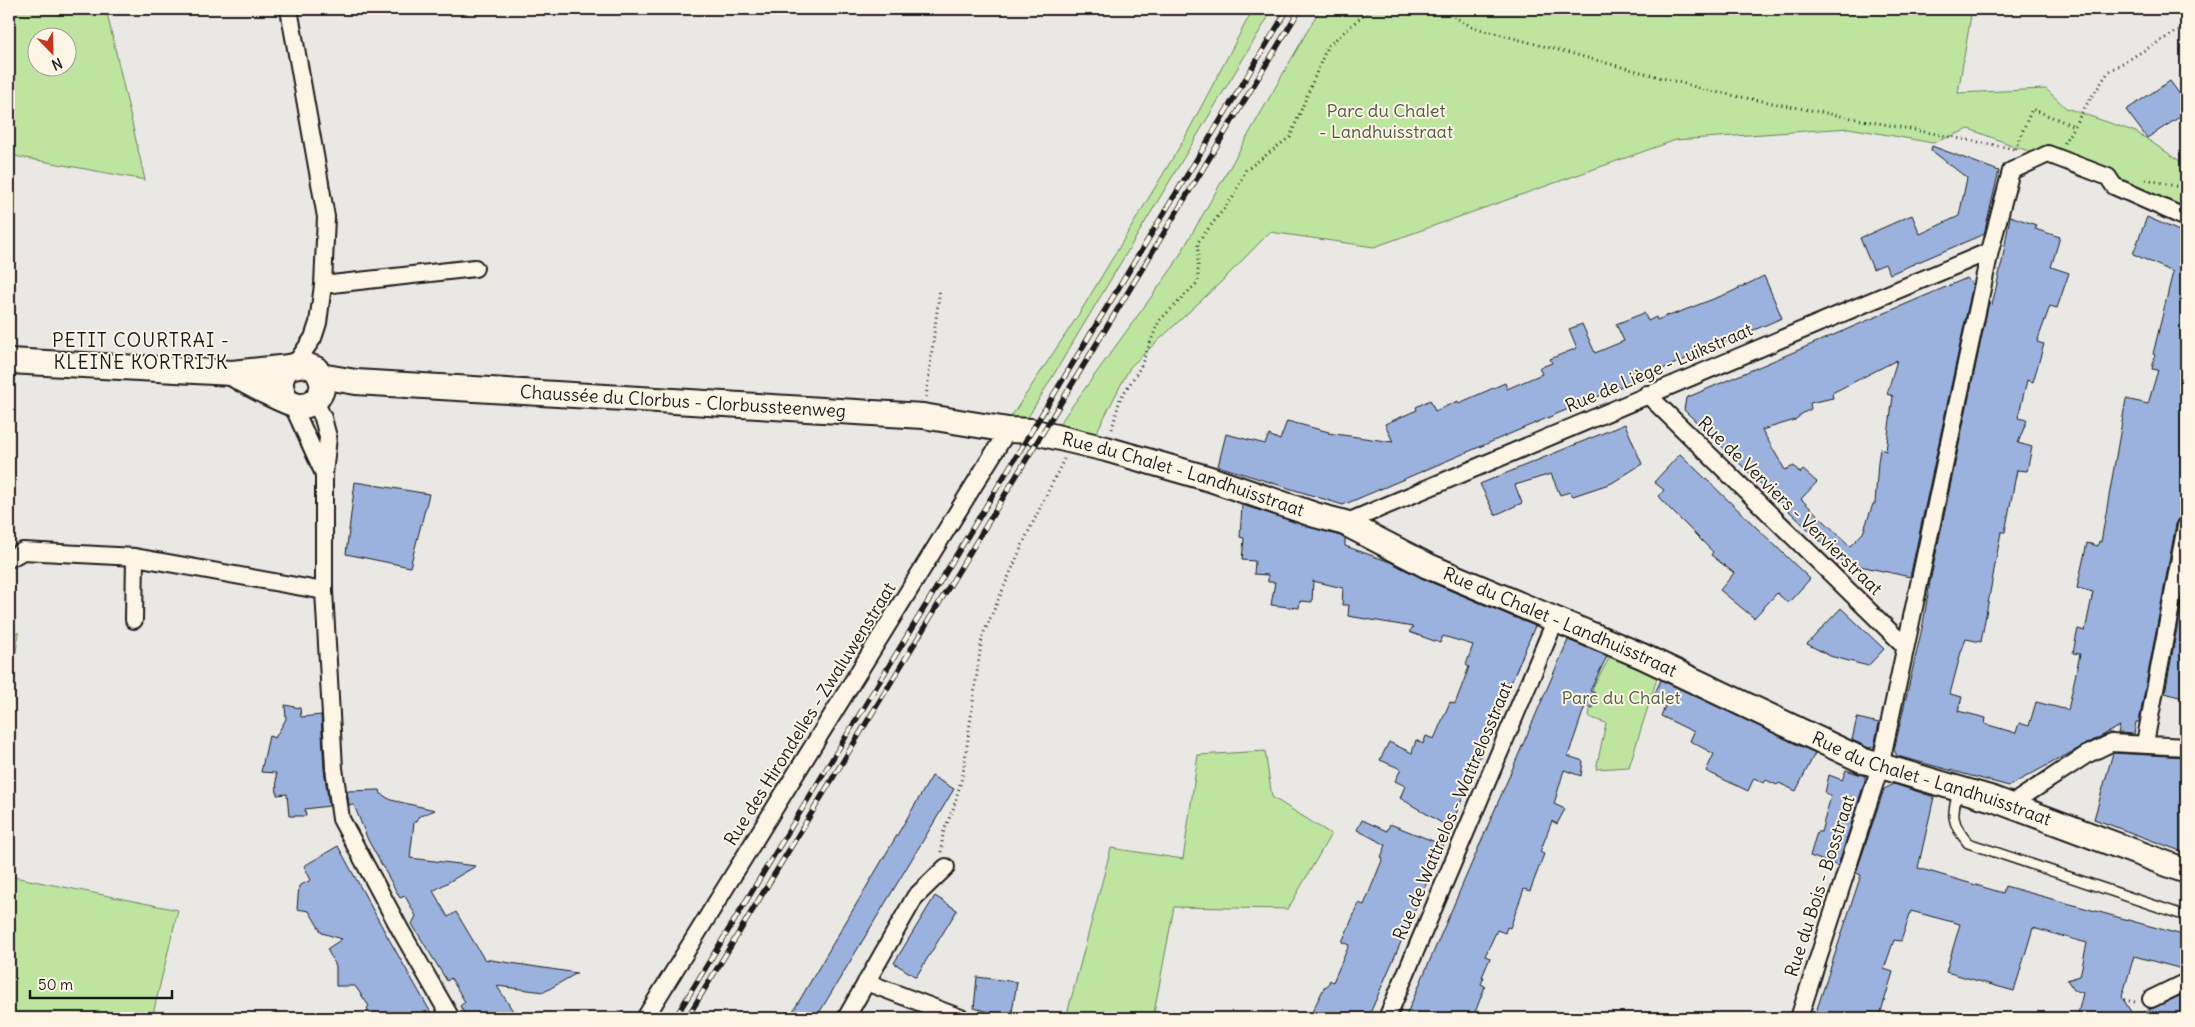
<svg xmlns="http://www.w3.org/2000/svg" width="2195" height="1027" viewBox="0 0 2195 1027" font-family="Delius,sans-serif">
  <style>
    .green { fill: #bde5a0; stroke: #6c805e; fill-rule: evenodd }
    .building { fill: #9bb2df; stroke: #1c1c1c; fill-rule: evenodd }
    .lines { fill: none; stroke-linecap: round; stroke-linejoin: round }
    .lane-casing { stroke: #1c1c1c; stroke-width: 12 }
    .street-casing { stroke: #1c1c1c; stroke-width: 20 }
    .secondary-casing { stroke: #1c1c1c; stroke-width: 28 }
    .path { stroke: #1c1c1c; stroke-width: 3; stroke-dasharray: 1 4; stroke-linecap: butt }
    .lane { stroke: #fcf5e5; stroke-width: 9 }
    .street { stroke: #fcf5e5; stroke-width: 16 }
    .secondary { stroke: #fcf5e5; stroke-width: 24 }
    .rail-casing { stroke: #1c1c1c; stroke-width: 5.5 }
    .rail { stroke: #fcf5e5; stroke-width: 4; stroke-dasharray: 11; stroke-linecap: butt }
    .labels { text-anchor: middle; stroke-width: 4; stroke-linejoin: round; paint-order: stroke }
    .park-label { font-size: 18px; fill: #4c5844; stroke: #fcf5e5 }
    .street-label { font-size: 18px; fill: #1c1c1c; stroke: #fcf5e5 }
    .neighbourhood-label { font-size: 19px; letter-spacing: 1px; fill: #1c1c1c; stroke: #fcf5e5 }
  </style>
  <rect width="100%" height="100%" fill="#e9e8e4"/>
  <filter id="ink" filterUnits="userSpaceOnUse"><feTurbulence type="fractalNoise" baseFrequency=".02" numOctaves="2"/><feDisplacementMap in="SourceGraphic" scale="10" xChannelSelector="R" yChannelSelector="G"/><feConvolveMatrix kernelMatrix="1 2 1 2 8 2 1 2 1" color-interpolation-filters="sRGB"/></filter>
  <g filter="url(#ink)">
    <path class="green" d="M 9,9 L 106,9 L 145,180 L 9,155 ZM 38,38 L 68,38 L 68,68 L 38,68 Z
      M 1253,9 L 1273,9 L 1024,424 L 1009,420 L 1079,314 L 1183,141 Z
      M 1320,9 L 1972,9 L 1958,93 L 2046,89 L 2066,108 L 2136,132 L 2186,165 L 2186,210 L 1969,129 L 1933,143 L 1849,128 L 1676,140 L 1374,247 L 1270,232 L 1221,282 L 1130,367 L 1092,441 L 1057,427 L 1173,267 Z
      M 9,632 L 19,633 L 9,692 Z
      M 1612,653 L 1659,672 L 1629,767 L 1596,769 L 1606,723 L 1589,717 L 1593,687 Z
      M 1265,751 L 1272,797 L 1331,834 L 1288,909 L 1174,907 L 1153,1018 L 1066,1018 L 1111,848 L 1183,859 L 1198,755 Z
      M 9,876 L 178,910 L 152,1018 L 9,1018 Z"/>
    <path class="building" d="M 2170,81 L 2186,103 L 2186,113 L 2147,138 L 2126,110 Z
      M 1932,146 L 1999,171 L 1984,234 L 1890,274 L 1885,264 L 1873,269 L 1860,238 L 1912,215 L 1920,234 L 1959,216 L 1967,178 L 1931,150 Z
      M 2010,216 L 2036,225 L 2035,229 L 2060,237 L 2051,267 L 2069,273 L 2057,308 L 2050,306 L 2037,342 L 2044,344 L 2033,382 L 2027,380 L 2018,418 L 2027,420 L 2018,443 L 2032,447 L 2027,471 L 2017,470 L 2005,532 L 2001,532 L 1981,642 L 1966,639 L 1961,652 L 1950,694 L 1962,697 L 1958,711 L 1986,718 L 1985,724 L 2016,733 L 2019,723 L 2029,726 L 2036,702 L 2068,710 L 2080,654 L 2073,653 L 2076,638 L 2078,629 L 2085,631 L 2093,592 L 2077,588 L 2087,543 L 2098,546 L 2099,541 L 2101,542 L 2126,399 L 2148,404 L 2158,370 L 2152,369 L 2155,355 L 2153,354 L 2173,272 L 2133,254 L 2147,217 L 2186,234 L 2186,481 L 2181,511 L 2186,512 L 2186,516 L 2179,519 L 2176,524 L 2139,722 L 2136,722 L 2134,734 L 2118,733 L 2120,726 L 2009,786 L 1897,756 L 1894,750 L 1923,624 L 1930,582 L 1989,302 L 1992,305 L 2002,262 Z
      M 1764,276 L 1782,318 L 1343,505 L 1218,466 L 1226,434 L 1265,444 L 1269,435 L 1280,440 L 1287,421 L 1329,432 L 1328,433 L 1393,442 L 1385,424 L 1417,410 L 1416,407 L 1430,400 L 1435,411 L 1458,401 L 1459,403 L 1505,383 L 1507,389 L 1542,374 L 1539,368 L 1552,363 L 1550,359 L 1577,348 L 1569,329 L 1582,324 L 1595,353 L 1624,341 L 1616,324 L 1644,313 L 1648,321 L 1656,317 L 1657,320 L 1669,315 L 1669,316 L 1729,293 Z
      M 1967,278 L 1973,284 L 1910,577 L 1842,562 L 1684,410 L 1686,398 ZM 1897,360 L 1887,394 L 1893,396 L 1886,451 L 1880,449 L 1878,462 L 1875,504 L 1873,504 L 1863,533 L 1850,546 L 1801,499 L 1817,482 L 1803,470 L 1800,473 L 1794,466 L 1785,470 L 1762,430 L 1795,420 L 1803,413 L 1811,409 L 1810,403 L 1833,398 L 1832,393 Z
      M 1625,424 L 1642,464 L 1612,483 L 1573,496 L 1570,492 L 1560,495 L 1551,474 L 1515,485 L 1522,503 L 1495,515 L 1480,484 Z
      M 1680,454 L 1810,579 L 1788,603 L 1777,593 L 1754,618 L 1720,590 L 1734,573 L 1711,555 L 1713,552 L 1667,506 L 1659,496 L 1664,490 L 1654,482 Z
      M 355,482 L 429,494 L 410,567 L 346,554 Z
      M 1242,505 L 1340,536 L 1345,539 L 1345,546 L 1390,562 L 1423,579 L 1535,626 L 1450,828 L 1400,798 L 1405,786 L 1395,781 L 1401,769 L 1380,760 L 1389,742 L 1412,753 L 1416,740 L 1423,744 L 1426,736 L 1434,739 L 1450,702 L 1455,704 L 1469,667 L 1466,665 L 1473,645 L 1443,636 L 1440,643 L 1409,632 L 1413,627 L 1348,616 L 1349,605 L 1342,605 L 1343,588 L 1313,581 L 1312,602 L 1300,601 L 1299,608 L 1271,605 L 1275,582 L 1268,582 L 1268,575 L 1254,574 L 1255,561 L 1242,560 L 1244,538 L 1240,537 Z
      M 2186,579 L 2186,699 L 2165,693 Z
      M 1841,608 L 1884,649 L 1868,666 L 1830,656 L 1807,644 Z
      M 1568,640 L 1607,656 L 1590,691 L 1595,693 L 1593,708 L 1585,706 L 1568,756 L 1583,761 L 1581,776 L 1564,770 L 1554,804 L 1565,809 L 1557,824 L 1552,821 L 1540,852 L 1544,854 L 1530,891 L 1524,889 L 1510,928 L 1507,927 L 1505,933 L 1497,930 L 1485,956 L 1490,958 L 1482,977 L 1484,977 L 1481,984 L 1485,986 L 1473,1018 L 1405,1018 Z
      M 1661,680 L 1815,753 L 1796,791 L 1779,783 L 1777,785 L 1766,780 L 1764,783 L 1754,778 L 1748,791 L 1706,771 L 1714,754 L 1690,741 L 1694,732 L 1661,716 L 1667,701 L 1654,695 Z
      M 285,705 L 300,708 L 301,717 L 321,715 L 324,769 L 329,806 L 305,809 L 306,816 L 289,816 L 287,794 L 277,795 L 276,773 L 261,772 L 269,736 L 275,738 L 286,719 Z
      M 1857,718 L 1879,723 L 1874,747 L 1869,748 L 1852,740 Z
      M 2113,753 L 2186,757 L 2186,853 L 2094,819 Z
      M 1846,770 L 1865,776 L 1865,780 L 1838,866 L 1810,856 L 1817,832 L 1821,832 L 1831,796 L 1825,793 L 1829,775 L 1842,780 Z
      M 932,776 L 954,789 L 942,809 L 816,1018 L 789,1018 Z
      M 1894,784 L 1934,797 L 1918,868 L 2003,893 L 2005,886 L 2186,936 L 2186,970 L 2134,956 L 2122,997 L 2134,1017 L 2186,993 L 2186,1018 L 2077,1018 L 2083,993 L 2074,990 L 2067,980 L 2080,976 L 2087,943 L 2033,928 L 2014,991 L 1946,972 L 1960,924 L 1911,911 L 1901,941 L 1894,940 L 1884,969 L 1893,972 L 1879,1018 L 1814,1018 L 1861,875 L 1856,873 L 1884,789 Z
      M 380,790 L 381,794 L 391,800 L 435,810 L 418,817 L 417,822 L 414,822 L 410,858 L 476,866 L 433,891 L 448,917 L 456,912 L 484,959 L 577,973 L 544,992 L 497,986 L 513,1011 L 504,1018 L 467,1018 L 460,1006 L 465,1002 L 451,978 L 447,981 L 412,924 L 416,916 L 405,896 L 400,898 L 368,840 L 354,805 L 349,805 L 347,791 Z
      M 1362,820 L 1387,831 L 1390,824 L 1443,845 L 1368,1018 L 1309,1018 L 1325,986 L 1327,987 L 1330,980 L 1333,982 L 1349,945 L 1342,942 L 1359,903 L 1364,905 L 1383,858 L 1381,857 L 1386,845 L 1357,830 Z
      M 338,846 L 386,934 L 434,1018 L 373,1018 L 367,1008 L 369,1006 L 355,986 L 336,986 L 336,966 L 327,949 L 342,939 L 322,933 L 309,911 L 297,909 L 299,886 L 311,880 L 304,866 Z
      M 935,896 L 957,910 L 916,977 L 894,963 Z
      M 977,977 L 1017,982 L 1011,1018 L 974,1008 Z"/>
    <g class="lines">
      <g class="lane-casing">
        <path id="lane" d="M 1959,789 C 1951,814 1951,823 1968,843 L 2186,916"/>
      </g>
      <g class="street-casing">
        <path id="street" d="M 289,9 L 326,217 L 323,285 L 318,323 L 313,338 L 295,364
          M 323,285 L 475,268
          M 1647,394 L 1905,646
          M 315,401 L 323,418 L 328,437 L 324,474 L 324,591 L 334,768 L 341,819 L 401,931 L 451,1018
          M 292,404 L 324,474
          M 1345,523 L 1990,251
          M 9,559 L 23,551 L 135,557 L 324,591
          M 134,620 L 135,557
          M 2145,743 L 2186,526
          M 2010,805 L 2086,755 L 2111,743 L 2186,747
          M 866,982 L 961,1018
          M 2151,999 L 2186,982
          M 645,1018 L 1008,430
          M 846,1018 L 915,897 L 946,867
          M 1387,1018 L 1556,619
          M 1799,1018 L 1880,767 L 1990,251 L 2011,171 L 2048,154 L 2108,177 L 2114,186 L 2186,218"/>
      </g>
      <g class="secondary-casing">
        <g id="secondary">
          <path d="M 9,361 L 232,373 L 289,367"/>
          <path d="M 232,373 C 242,380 291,406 301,406 C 309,406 316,401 320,394 C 325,386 321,377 316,369 L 303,364 L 289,367 C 278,378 280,386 285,399"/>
          <path id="s1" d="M 320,376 L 356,382 L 923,416 L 1008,430 L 1031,431 L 1106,449 L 1210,479 L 1315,515 L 1345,523 L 1428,566 L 1642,656 L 1864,761 L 1993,799 L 2186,871"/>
        </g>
      </g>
      <path class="path" d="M 1441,9 L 1472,27 L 1715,92 L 2015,149 L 2014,151
        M 2064,143 L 2087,104 L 2109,71 L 2186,26
        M 2015,149 L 2032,109 L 2074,126
        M 2146,179 L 2179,187 L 2186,194
        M 926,397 L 940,288
        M 1112,429 L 1120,399 L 1140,368 L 1159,321 L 1198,282 L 1198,242 L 1233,197 L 1246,170 L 1290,137 L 1327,47 L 1370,9
        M 941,852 L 943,833 L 953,809 L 963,774 L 982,637 L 1025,539 L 1064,459
        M 2124,1000 L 2135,1002"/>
      <use href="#lane" class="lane"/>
      <use href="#street" class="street"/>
      <use href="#secondary" class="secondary"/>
      <g class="rail-casing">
        <path id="rail" d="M 675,1018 L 1288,9
          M 687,1018 L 1300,9"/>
      </g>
      <use href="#rail" class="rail"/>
    </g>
  </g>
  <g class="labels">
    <g class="park-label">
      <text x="1386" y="117">Parc du Chalet<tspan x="1386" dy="21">- Landhuisstraat</tspan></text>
      <text x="1621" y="704">Parc du Chalet</text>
    </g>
    <g class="street-label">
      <text transform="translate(1659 368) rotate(-23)" y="6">Rue de Liège - Luikstraat</text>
      <text dy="6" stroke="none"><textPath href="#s1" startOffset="364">Chaussée du Clorbus - Clorbussteenweg</textPath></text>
      <text dy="6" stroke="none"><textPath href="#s1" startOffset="872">Rue du Chalet - Landhuisstraat</textPath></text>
      <text transform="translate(1790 506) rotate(44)" y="6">Rue de Verviers - Vervierstraat</text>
      <text dy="6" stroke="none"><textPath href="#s1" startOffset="1278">Rue du Chalet - Landhuisstraat</textPath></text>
      <text transform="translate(810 714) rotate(-58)" y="6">Rue des Hirondelles - Zwaluwenstraat</text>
      <text dy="6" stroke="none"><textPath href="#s1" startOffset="1682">Rue du Chalet - Landhuisstraat</textPath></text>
      <text transform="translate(1453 811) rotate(-67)" y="6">Rue de Wattrelos - Wattrelosstraat</text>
      <text transform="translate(1820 886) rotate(-72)" y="6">Rue du Bois - Bosstraat</text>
    </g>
    <g class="neighbourhood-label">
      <text x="141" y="347">PETIT COURTRAI -<tspan x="141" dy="22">KLEINE KORTRIJK</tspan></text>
    </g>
  </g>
  <rect width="2195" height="1027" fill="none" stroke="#fcf5e5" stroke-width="30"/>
  <rect x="15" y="15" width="2165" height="997" fill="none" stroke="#1c1c1c" stroke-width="2" filter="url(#ink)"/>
  <g transform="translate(52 52) rotate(157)"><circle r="24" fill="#fcf5e5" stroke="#a29e95"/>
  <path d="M0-4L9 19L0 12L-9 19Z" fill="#c8321e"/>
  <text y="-8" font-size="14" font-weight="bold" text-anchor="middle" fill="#1c1c1c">N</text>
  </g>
  <path d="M30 990v8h142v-8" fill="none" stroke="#1c1c1c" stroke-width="2.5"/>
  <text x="38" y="990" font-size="15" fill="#1c1c1c" stroke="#fcf5e5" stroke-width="4" paint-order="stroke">50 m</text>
</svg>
